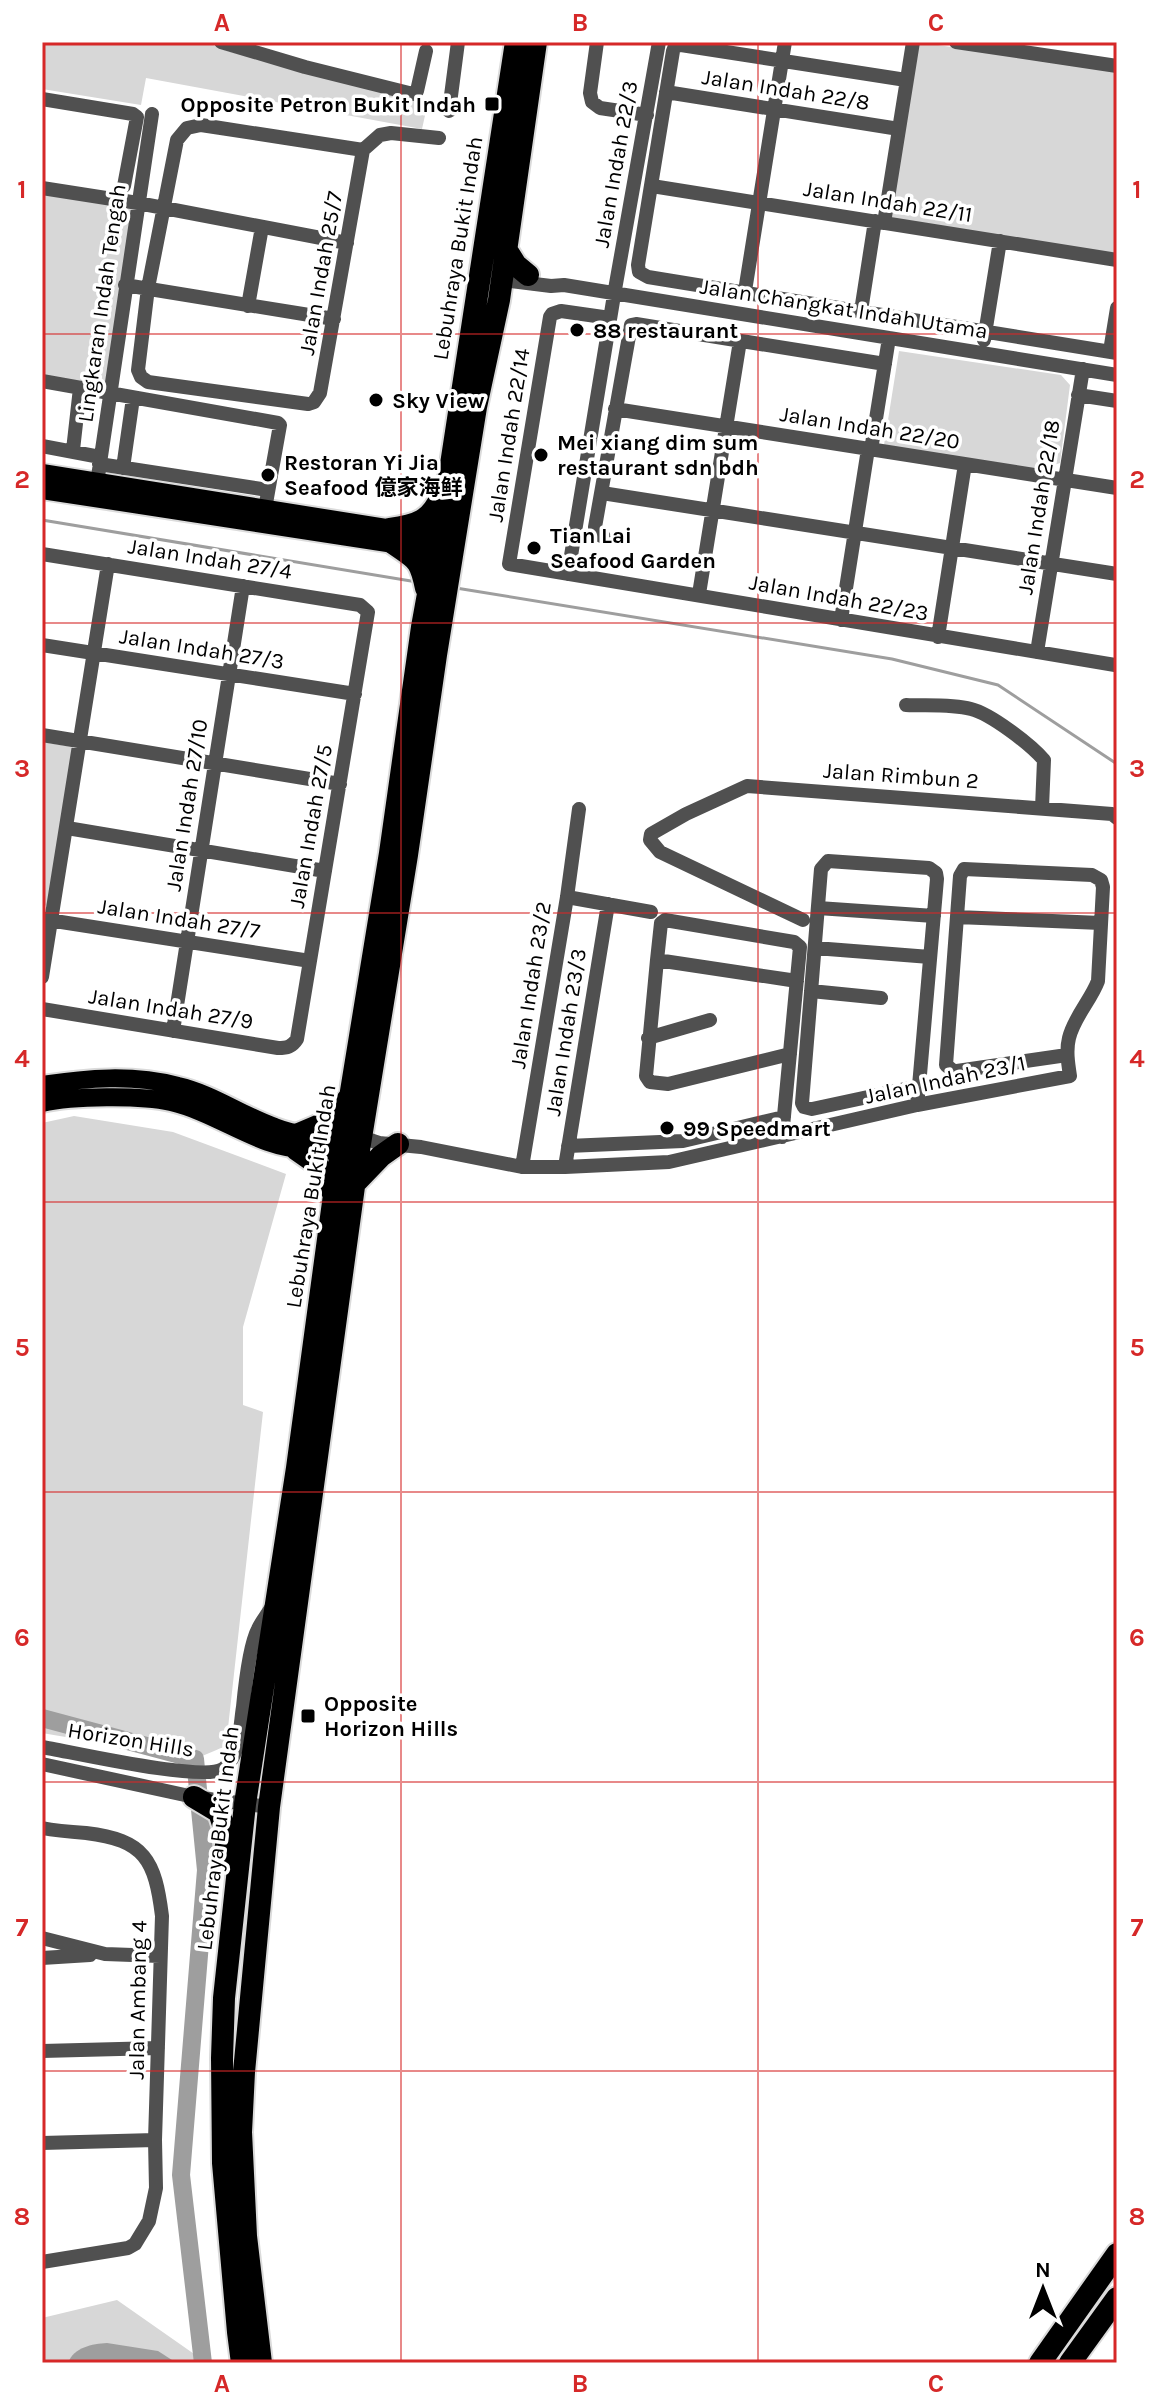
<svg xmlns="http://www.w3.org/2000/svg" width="1159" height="2405" viewBox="0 0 1159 2405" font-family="Karla,'Noto Sans SC',sans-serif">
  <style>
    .green { fill: #d7d7d7 }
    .water { fill: #9e9e9e }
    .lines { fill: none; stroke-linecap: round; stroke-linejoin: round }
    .stream { stroke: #9e9e9e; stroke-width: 3 }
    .river { stroke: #9e9e9e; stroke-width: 18 }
    .major-casing { stroke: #dbdbdb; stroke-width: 22 }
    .highway-casing { stroke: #dbdbdb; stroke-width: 26 }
    .minor { stroke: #505050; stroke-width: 14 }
    .major { stroke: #000; stroke-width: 18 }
    .highway { stroke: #000; stroke-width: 22 }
    .grid { fill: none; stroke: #d62828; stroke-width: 2; stroke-opacity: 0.55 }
    .poi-dot { fill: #000; stroke: #fff; stroke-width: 3 }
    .labels { text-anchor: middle; stroke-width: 7; stroke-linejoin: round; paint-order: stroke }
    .street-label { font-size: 22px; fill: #000; stroke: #fff }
    .poi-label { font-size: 22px; font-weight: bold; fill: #000; stroke: #fff; text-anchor: start }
    .neatline { fill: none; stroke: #d62828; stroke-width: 3 }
    .grid-label { font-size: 26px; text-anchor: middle; font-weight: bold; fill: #d62828 }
  </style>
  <rect width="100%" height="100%" fill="#fff"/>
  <path class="green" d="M 42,42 L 206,42 L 227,51 L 428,102 L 422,129 L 146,78 L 141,105 L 42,89 Z
    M 918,42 L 1117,72 L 1117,254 L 891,220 Z
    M 42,188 L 138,203 L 110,393 L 42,381 Z
    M 899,351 L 1061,375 L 1070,385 L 1060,463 L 1039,470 L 884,445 Z
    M 42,742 L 73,747 L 49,906 L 42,905 Z
    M 74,1116 L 173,1132 L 286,1174 L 243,1327 L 243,1405 L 263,1412 L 226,1746 L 195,1759 L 42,1733 L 42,1123 Z
    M 117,2300 L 197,2356 L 198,2363 L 42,2363 L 42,2318 Z"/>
  <path class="water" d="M 107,2343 L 158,2351 L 172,2360 L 168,2363 L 68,2363 C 74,2347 92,2344 107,2343 Z"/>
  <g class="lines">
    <path class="stream" d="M 42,520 L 417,582
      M 456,588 L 892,659 L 998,685 L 1117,764"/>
    <path class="river" d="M 42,1718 L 195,1759 L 206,1870 L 181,2175 L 203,2363"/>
    <g class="major-casing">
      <path id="major" d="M 42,473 L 449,538
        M 42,490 L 446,552
        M 42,1085 C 87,1078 133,1074 178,1086 C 213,1094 241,1115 275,1127 C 300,1137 327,1136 354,1137
        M 42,1103 C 72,1096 141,1095 171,1102 C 205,1110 235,1130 268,1142 C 296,1152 325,1151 354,1150"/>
    </g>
    <g class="highway-casing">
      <path id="highway" d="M 506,249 L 516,265 L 528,275
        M 390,529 C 418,525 430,521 442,495
        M 394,544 C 417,560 420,559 426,588
        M 299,1134 L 332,1120 L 348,1099
        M 297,1150 L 317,1164 L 334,1195
        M 355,1183 L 381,1156 L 398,1144
        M 194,1797 L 219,1812 L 227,1837 L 224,1861
        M 242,2363 L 238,2332 L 223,2163 L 222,2058 L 224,1998 L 245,1804 L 297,1468 L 334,1195 L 390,853 L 422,627 L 448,484 L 516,42
        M 261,2363 L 246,2236 L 241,2132 L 244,2072 L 269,1807 L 359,1150 L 407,855 L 436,655 L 476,407 L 499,300 L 536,42
        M 1040,2363 L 1117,2254
        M 1070,2363 L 1117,2298"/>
    </g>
    <path class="minor" d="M 221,42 L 305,67 L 413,94 L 417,91 L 426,51
      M 597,42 L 590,93 L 592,102 L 600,108 L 647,115
      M 956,42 L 1117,66
      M 906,80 L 681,45 L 675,46 L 673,51 L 638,265 L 639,272 L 648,277 L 1117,353
      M 666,92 L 899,129
      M 42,99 L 133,114 L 137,117 L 124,186
      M 449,111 L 458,42
      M 201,125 L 363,150 L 320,393 L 314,402 L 308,404 L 148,382 L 141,377 L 138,370 L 148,288 L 177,140 L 187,128 Z
      M 363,150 L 380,135 L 391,133 L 439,138
      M 652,186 L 1117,260
      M 42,188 L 138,203 L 347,243
      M 884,223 L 913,42
      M 502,280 L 551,286 L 564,285 L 1117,375
      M 125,285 L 334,319
      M 745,291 L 785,42
      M 248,306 L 262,227
      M 861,311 L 875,221
      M 610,318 L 561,311 L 552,314 L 550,317 L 509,564 L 1115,665
      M 984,340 L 1000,241
      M 1110,351 L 1117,308
      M 42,381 L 278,423 L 280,425 L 265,509
      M 1078,395 L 1117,401
      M 615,409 L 1117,488
      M 42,446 L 100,457
      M 73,450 L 80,388
      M 871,450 L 889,338
      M 99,464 L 268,490
      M 123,468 L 133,398
      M 96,490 L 152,114
      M 602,493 L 1117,574
      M 604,537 L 597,534 L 595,527 L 631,325 L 636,324 L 885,364
      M 42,554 L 360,605 L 368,612 L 297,1039 C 292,1047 287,1048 278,1048 L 42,1009
      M 568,574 L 614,295 L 659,42
      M 699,594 L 740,341
      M 841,620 L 868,449
      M 938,637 L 965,464
      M 42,645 L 355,694
      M 1037,652 L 1083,369
      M 906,705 C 927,706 951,704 971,709 C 991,714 1030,744 1044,760 L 1042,808
      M 42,735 L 340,784
      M 67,828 L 325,871
      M 567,897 L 651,912
      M 818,908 L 934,916
      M 957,917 L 1101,923
      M 42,919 L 310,961
      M 803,920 L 660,852 L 650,840 L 651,834 L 686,814 L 747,786 L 1112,814 L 1117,818
      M 815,948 L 930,957
      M 657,960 L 661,923 L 665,920 L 794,942 L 800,947 L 782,1137
      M 42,977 L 108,564
      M 811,991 L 881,998
      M 173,1031 L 243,586
      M 648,1038 L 710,1020
      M 790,1054 L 668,1084 L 650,1082 L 646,1076 L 657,960 L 797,981
      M 917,1105 L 919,1086 L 937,879 L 936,873 L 929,868 L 828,861 L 821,869 L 802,1103 L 804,1107 L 812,1109 L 919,1086
      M 361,1137 L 379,1143 L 421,1147 L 522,1167 L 565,1167 L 669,1162 L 917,1105 L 1070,1076 C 1068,1063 1066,1050 1069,1038 C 1074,1017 1091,1000 1098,981 L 1103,887 L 1101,880 L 1092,875 L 964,869 L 960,876 L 946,1065 L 952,1070 L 957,1071 L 1067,1055
      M 568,1146 L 683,1141 L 784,1117
      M 522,1167 L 567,897 L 579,809
      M 565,1167 L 608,904
      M 42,1747 C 72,1752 202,1782 223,1769 C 240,1758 240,1725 243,1707 C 245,1686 249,1646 258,1629 C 261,1622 267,1615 271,1608
      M 42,1764 L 194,1797 L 269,1807
      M 42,1828 C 57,1831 71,1832 86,1833 C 145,1840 155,1860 162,1916 L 155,2140 L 156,2188 L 149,2221 L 135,2244 L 128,2248 L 42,2262
      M 42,1938 L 105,1954 L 160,1956
      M 42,1958 L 90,1955
      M 42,2051 L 158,2048
      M 42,2143 L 155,2140"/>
    <use href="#major" class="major"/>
    <use href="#highway" class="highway"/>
  </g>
  <path class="grid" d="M 401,42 L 401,2363M 758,42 L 758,2363M 42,334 L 1117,334M 42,623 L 1117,623M 42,913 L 1117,913M 42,1202 L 1117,1202M 42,1492 L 1117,1492M 42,1782 L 1117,1782M 42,2071 L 1117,2071"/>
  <g class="poi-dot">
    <rect x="484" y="96" width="16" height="16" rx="4"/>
    <circle cx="577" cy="330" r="8"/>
    <circle cx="376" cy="400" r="8"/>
    <circle cx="541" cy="455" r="8"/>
    <circle cx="268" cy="475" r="8"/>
    <circle cx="534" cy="548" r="8"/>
    <circle cx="667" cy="1128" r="8"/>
    <rect x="300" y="1708" width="16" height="16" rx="4"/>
  </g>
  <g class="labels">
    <g class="street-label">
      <text transform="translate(786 89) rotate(9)" y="8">Jalan Indah 22/8</text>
      <text transform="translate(615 164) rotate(-80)" y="8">Jalan Indah 22/3</text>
      <text transform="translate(888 201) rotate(9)" y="8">Jalan Indah 22/11</text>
      <text transform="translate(457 248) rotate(-81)" y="8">Lebuhraya Bukit Indah</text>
      <text transform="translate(320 273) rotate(-80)" y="8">Jalan Indah 25/7</text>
      <text transform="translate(101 303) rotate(-82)" y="8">Lingkaran Indah Tengah</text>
      <text transform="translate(844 308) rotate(9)" y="8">Jalan Changkat Indah Utama</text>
      <text transform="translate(870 427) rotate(9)" y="8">Jalan Indah 22/20</text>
      <text transform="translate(508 435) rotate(-81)" y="8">Jalan Indah 22/14</text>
      <text transform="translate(1038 507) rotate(-81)" y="8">Jalan Indah 22/18</text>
      <text transform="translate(210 558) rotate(9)" y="8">Jalan Indah 27/4</text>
      <text transform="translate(839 597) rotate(10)" y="8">Jalan Indah 22/23</text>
      <text transform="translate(202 648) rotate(9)" y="8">Jalan Indah 27/3</text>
      <text transform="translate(901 775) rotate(4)" y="8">Jalan Rimbun 2</text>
      <text transform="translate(186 805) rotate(-81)" y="8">Jalan Indah 27/10</text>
      <text transform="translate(310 826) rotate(-80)" y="8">Jalan Indah 27/5</text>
      <text transform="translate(179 918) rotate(9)" y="8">Jalan Indah 27/7</text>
      <text transform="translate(530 985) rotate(-81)" y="8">Jalan Indah 23/2</text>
      <text transform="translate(171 1008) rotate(9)" y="8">Jalan Indah 27/9</text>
      <text transform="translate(565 1032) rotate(-81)" y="8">Jalan Indah 23/3</text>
      <text transform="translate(945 1079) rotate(-12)" y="8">Jalan Indah 23/1</text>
      <text transform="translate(310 1196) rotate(-81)" y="8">Lebuhraya Bukit Indah</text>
      <text transform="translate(131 1739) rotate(9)" y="8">Horizon Hills</text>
      <text transform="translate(217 1838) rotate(-83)" y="8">Lebuhraya Bukit Indah</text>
      <text transform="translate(137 2000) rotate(-89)" y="8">Jalan Ambang 4</text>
    </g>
    <g class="poi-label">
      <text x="476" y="112" text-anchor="end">Opposite Petron Bukit Indah</text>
      <text x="593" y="338">88 restaurant</text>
      <text x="392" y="408">Sky View</text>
      <text x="557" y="450">Mei xiang dim sum<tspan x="557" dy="25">restaurant sdn bdh</tspan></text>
      <text x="284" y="470">Restoran Yi Jia<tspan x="284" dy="25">Seafood 億家海鲜</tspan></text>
      <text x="550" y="543">Tian Lai<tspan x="550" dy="25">Seafood Garden</tspan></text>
      <text x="683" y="1136">99 Speedmart</text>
      <text x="324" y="1711">Opposite<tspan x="324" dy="25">Horizon Hills</tspan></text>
    </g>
  </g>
  <rect width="1159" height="2405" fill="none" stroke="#ffffff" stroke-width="88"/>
  <g transform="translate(1043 2289)" stroke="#ffffff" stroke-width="6" paint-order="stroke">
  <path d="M0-6L14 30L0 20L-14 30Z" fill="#000000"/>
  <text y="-12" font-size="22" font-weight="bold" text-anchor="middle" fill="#000000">N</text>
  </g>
  <rect x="44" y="44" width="1071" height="2317" class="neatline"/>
  <g class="grid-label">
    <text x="222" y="31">A</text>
    <text x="580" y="31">B</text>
    <text x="936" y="31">C</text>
    <text x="22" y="198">1</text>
    <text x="1137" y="198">1</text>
    <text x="22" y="488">2</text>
    <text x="1137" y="488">2</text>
    <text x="22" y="777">3</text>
    <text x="1137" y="777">3</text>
    <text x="22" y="1067">4</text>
    <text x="1137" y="1067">4</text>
    <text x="22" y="1356">5</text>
    <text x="1137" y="1356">5</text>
    <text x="22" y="1646">6</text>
    <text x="1137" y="1646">6</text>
    <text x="22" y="1936">7</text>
    <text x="1137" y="1936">7</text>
    <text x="22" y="2225">8</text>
    <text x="1137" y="2225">8</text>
    <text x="222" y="2392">A</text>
    <text x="580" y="2392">B</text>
    <text x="936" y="2392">C</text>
  </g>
</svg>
